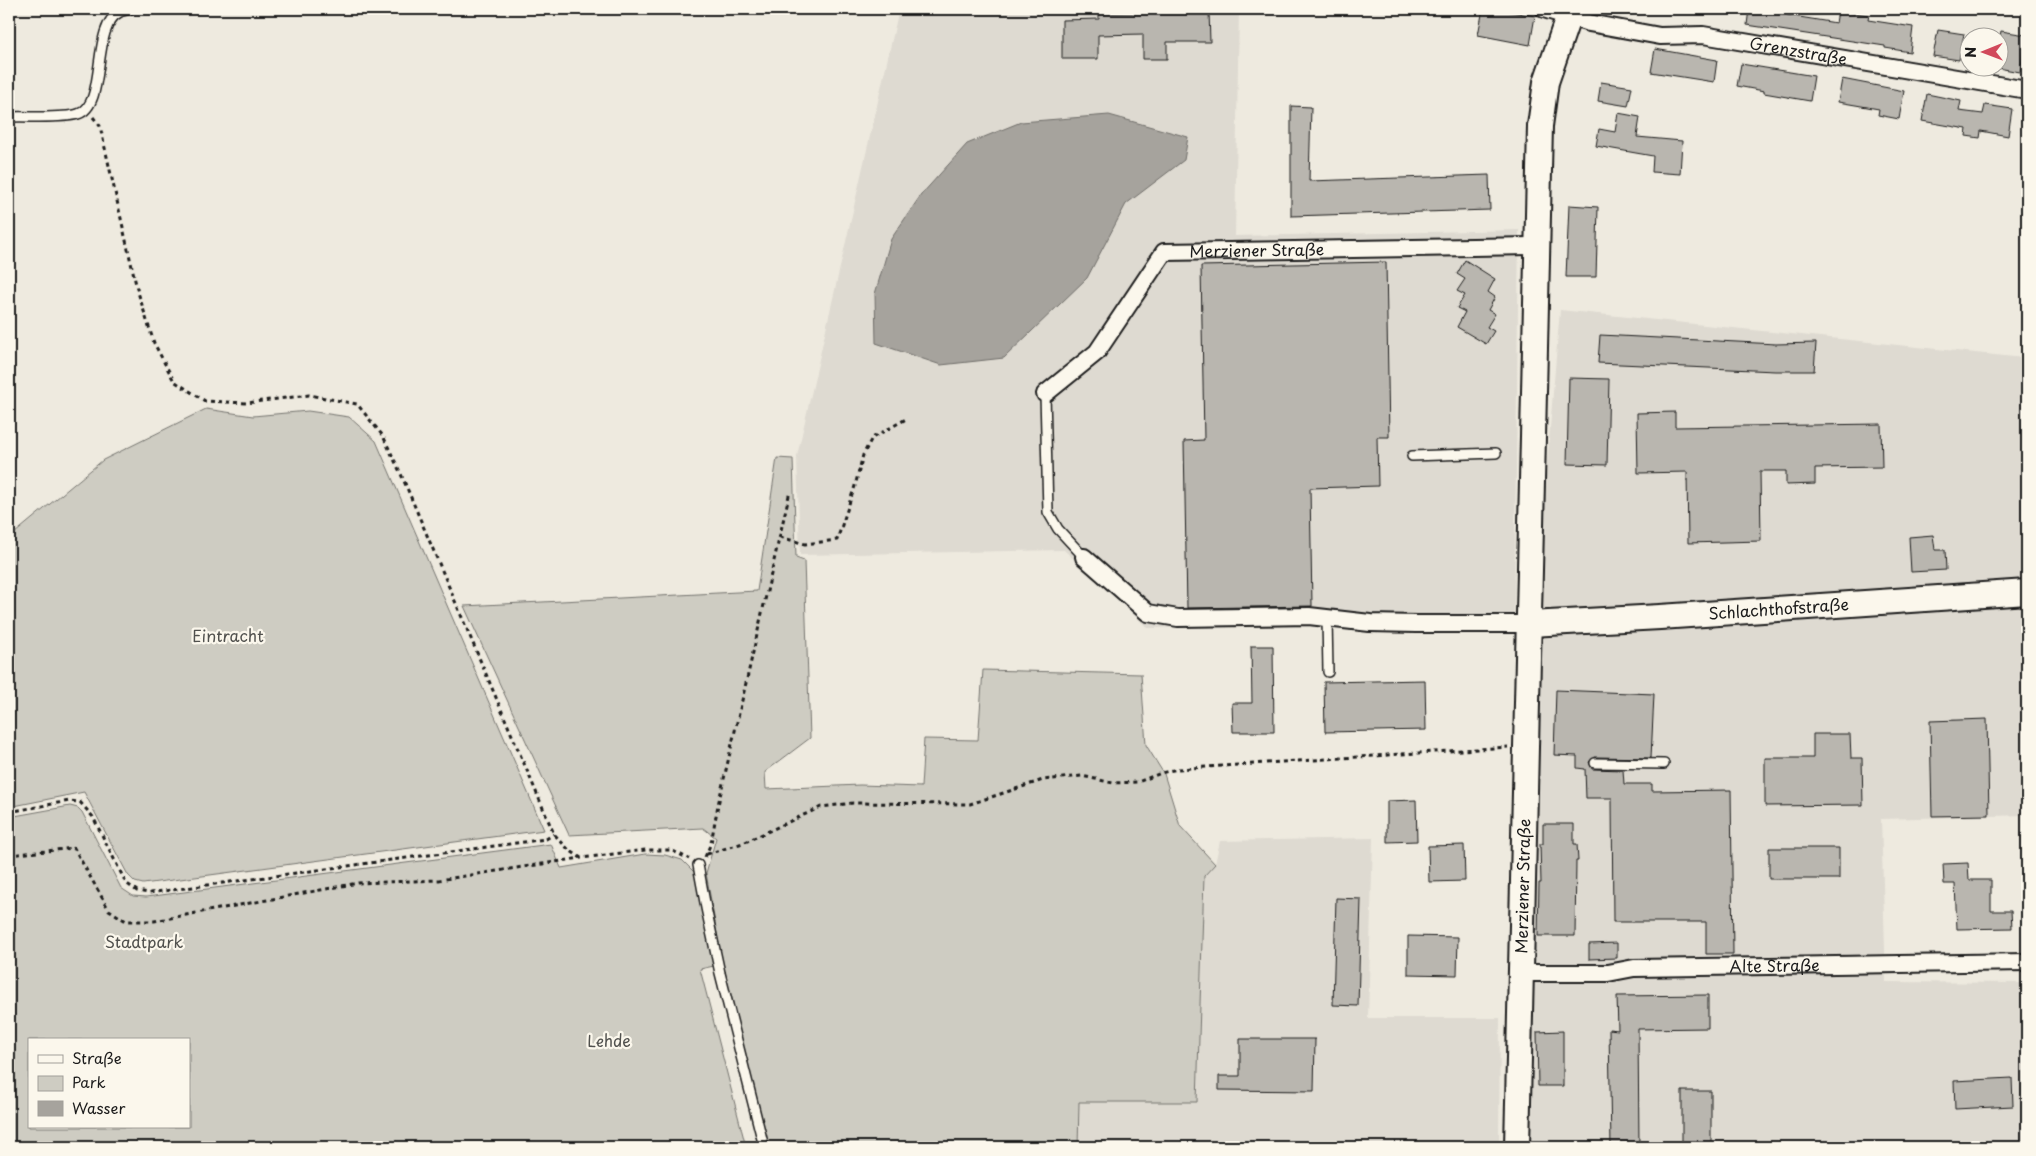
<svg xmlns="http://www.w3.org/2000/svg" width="2036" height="1156" viewBox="0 0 2036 1156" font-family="'Playpen Sans',sans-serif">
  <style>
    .built { fill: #dedad1 }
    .green { fill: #ceccc2; stroke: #75746f; fill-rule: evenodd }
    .water { fill: #a6a39d; stroke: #6f6d69 }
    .building { fill: #b9b6af; stroke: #1c1c1c }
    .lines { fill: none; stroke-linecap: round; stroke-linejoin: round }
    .service-casing { stroke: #1c1c1c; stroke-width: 12 }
    .minor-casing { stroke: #1c1c1c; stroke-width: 20 }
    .secondary-casing { stroke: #1c1c1c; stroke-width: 28 }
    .path { stroke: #1c1c1c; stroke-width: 3; stroke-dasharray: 4 4; stroke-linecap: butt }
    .service { stroke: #fbf7ec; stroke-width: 9 }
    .minor { stroke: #fbf7ec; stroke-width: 16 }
    .secondary { stroke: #fbf7ec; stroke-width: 24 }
    .labels { text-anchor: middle; stroke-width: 4.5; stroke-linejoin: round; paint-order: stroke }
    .street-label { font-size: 16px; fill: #1c1c1c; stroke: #fbf7ec }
    .park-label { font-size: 16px; fill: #51514e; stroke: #fbf7ec }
  </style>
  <rect width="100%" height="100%" fill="#eeeadf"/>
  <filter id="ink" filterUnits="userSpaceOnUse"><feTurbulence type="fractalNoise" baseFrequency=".02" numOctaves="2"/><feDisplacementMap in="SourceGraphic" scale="10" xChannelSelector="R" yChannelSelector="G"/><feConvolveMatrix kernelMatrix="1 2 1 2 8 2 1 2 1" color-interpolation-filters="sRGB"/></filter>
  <g filter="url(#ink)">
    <path class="built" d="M 899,9 L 1239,9 L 1235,236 L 1519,230 L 1514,623 L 1490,631 L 1312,626 L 1148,628 L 1064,550 L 800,555 L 797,456 Z
      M 1560,310 L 2024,358 L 2027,430 L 2027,815 L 1881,819 L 1886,982 L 2027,983 L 2027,1147 L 1528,1147 L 1532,641 Z
      M 1373,838 L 1368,1018 L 1500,1018 L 1499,1147 L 1078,1147 L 1079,1102 L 1197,1101 L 1204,876 L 1215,864 L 1220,841 Z"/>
    <path class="green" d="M 2024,358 L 2027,359 L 2027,430 Z
      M 206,409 L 253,416 L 308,411 L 349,417 L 376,441 L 544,830 L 143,884 L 135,882 L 128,875 L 84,792 L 9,807 L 9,538 L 103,460 Z
      M 777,458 L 793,459 L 796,558 L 804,561 L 810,738 L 765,772 L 766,789 L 860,785 L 921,787 L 924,739 L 978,740 L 983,670 L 1141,674 L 1146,745 L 1164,774 L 1180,826 L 1215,864 L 1204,876 L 1197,1102 L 1079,1102 L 1078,1147 L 772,1147 L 765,1135 L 722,961 L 706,873 L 716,838 L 703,828 L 569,835 L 464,606 L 757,591 Z
      M 70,806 L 78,808 L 82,812 L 121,888 L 133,896 L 146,897 L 551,844 L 561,868 L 645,854 L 665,855 L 682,860 L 695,873 L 714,966 L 700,969 L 746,1147 L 9,1147 L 9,817 ZM 29,1040 L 189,1040 L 189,1127 L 29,1127 Z"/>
    <path class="water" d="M 1109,115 L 1188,137 L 1184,160 L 1126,204 L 1087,278 L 1004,358 L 941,365 L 876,343 L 875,294 L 891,239 L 921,195 L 967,144 L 1021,122 Z"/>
    <path class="building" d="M 1483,9 L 1494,9 L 1535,16 L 1530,45 L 1478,35 Z
      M 1749,9 L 1789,9 L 1787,15 L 1836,23 L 1838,11 L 1869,15 L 1868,20 L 1913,27 L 1910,52 L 1885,48 L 1885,46 L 1747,25 Z
      M 1209,11 L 1210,42 L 1167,42 L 1167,59 L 1143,59 L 1143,34 L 1098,35 L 1098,59 L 1062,59 L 1062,20 L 1099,19 L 1099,13 Z
      M 1938,30 L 1964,34 L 1959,60 L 1933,56 Z
      M 2001,31 L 2026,35 L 2020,72 L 1998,68 L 1998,46 Z
      M 1655,49 L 1717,60 L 1714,82 L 1651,72 Z
      M 1741,64 L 1814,76 L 1810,101 L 1764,93 L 1764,91 L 1737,86 Z
      M 1842,79 L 1904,91 L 1899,119 L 1878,115 L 1879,109 L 1838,102 Z
      M 1601,82 L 1632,87 L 1628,106 L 1598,101 Z
      M 1927,94 L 1961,101 L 1959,111 L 1983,114 L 1985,105 L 2012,109 L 2008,136 L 1981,131 L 1980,138 L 1966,136 L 1967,129 L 1922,121 Z
      M 1291,106 L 1311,107 L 1309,181 L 1489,175 L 1490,210 L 1291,216 Z
      M 1618,113 L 1640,117 L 1637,137 L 1682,141 L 1680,174 L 1652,172 L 1653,156 L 1596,146 L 1599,129 L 1615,132 Z
      M 1569,205 L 1598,207 L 1596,277 L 1566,277 Z
      M 1465,260 L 1495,279 L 1488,292 L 1495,297 L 1488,310 L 1495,314 L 1487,327 L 1494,331 L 1486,344 L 1457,327 L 1465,312 L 1457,308 L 1465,295 L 1457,291 L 1465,279 L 1457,274 Z
      M 1386,262 L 1389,437 L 1377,437 L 1378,486 L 1310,488 L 1312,606 L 1187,608 L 1184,441 L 1204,440 L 1201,266 Z
      M 1600,335 L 1776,344 L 1816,343 L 1814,371 L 1775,371 L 1598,363 Z
      M 1569,378 L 1609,379 L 1607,465 L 1567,464 Z
      M 1675,412 L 1675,427 L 1881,424 L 1882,467 L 1815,468 L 1815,484 L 1786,485 L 1786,471 L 1760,471 L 1761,541 L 1688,543 L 1687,472 L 1638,473 L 1637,413 Z
      M 1933,535 L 1935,550 L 1945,550 L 1946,570 L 1911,572 L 1909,537 Z
      M 1251,646 L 1273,646 L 1274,732 L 1233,732 L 1232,703 L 1252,703 Z
      M 1425,680 L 1426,730 L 1325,732 L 1324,682 Z
      M 1556,690 L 1654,694 L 1651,758 L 1595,757 L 1589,762 L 1592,769 L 1623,770 L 1624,784 L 1652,784 L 1652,791 L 1731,790 L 1733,954 L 1706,954 L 1706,922 L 1613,922 L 1612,798 L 1586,798 L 1585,769 L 1577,768 L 1577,756 L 1554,755 Z
      M 1987,719 L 1989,815 L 1932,816 L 1930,721 Z
      M 1813,734 L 1850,734 L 1851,758 L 1862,758 L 1863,805 L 1765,806 L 1765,758 L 1813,758 Z
      M 1416,800 L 1417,841 L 1387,842 L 1387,801 Z
      M 1543,824 L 1574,824 L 1574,844 L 1577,844 L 1578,861 L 1576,861 L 1575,936 L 1538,936 L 1539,883 L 1541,883 L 1540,844 L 1543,844 Z
      M 1464,845 L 1465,881 L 1429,882 L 1428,846 Z
      M 1769,848 L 1839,848 L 1839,879 L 1769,879 Z
      M 1968,863 L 1969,880 L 1991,880 L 1991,911 L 2011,911 L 2012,928 L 1957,929 L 1955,884 L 1944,884 L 1943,864 Z
      M 1336,898 L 1361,899 L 1358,1006 L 1333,1005 Z
      M 1408,936 L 1458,937 L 1457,975 L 1408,974 Z
      M 1617,943 L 1617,958 L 1589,959 L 1589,944 Z
      M 1708,995 L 1708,1028 L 1638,1029 L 1639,1147 L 1611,1147 L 1609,1029 L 1618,1030 L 1617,996 Z
      M 1563,1031 L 1563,1086 L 1538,1086 L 1537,1032 Z
      M 1240,1039 L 1315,1039 L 1314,1091 L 1219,1090 L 1219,1076 L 1240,1076 Z
      M 2012,1078 L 2013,1106 L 1955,1109 L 1954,1081 Z
      M 1682,1091 L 1711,1091 L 1711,1147 L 1682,1147 Z"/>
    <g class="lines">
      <g class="service-casing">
        <path id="service" d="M 9,117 C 28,116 61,119 78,114 C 108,105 90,26 120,12 C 123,10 127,10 131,9
          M 1045,394 L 1048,512 L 1058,529 L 1084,557
          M 1412,456 L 1496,453
          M 1327,618 L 1328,672
          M 1595,763 L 1664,764
          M 698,865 L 706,908 L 720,973 L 764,1147"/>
      </g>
      <g class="minor-casing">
        <g id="minor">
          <path id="s1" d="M 1544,9 L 1589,23 L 1660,36 L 1703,35 L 2027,90"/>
          <path id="s2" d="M 1045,394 L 1097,352 L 1164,252 L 1537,246"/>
          <path d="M 1084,557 L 1148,613 L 1178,618 L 1309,616 L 1370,623 L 1416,624 L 1530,624"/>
          <path id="s3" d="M 1521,973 L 1608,973 L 1634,968 L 2027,962"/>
        </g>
      </g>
      <g class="secondary-casing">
        <g id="secondary">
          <path id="s4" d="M 1530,624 L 1660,617 L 2027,592"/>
          <path id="s5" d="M 1517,1147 L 1540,126 L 1546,82 L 1571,9"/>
        </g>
      </g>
      <path class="path" d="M 93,117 L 100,126 L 137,289 L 154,343 L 174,381 L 205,401 L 247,403 L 309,395 L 357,404 L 383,436 L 401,474 L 554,834 L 568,849 L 581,858 L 646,850 L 671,850 L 689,859
        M 780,537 L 805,544 L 837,540 L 855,486 L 863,455 L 872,438 L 906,419
        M 9,812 L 69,801 L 80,802 L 93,817 L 126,883 L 137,891 L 149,893 L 546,839 L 554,834
        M 707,854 L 743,843 L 821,807 L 853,803 L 970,804 L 1043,780 L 1082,776 L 1113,783 L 1138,782 L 1161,773 L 1177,769 L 1508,747
        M 9,855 L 74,848 L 109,910 L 126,921 L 154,921 L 358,883 L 439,880 L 581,858
        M 705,857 L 711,843 L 718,805 L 790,491"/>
      <use href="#service" class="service"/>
      <use href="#minor" class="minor"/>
      <use href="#secondary" class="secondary"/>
    </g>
  </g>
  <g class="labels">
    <g class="street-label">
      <text dy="6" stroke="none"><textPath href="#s1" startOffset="259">Grenzstraße</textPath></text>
      <text dy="6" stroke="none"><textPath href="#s2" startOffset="280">Merziener Straße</textPath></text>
      <text dy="6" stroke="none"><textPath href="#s4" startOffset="249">Schlachthofstraße</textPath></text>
      <text dy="6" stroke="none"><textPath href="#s5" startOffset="261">Merziener Straße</textPath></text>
      <text dy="6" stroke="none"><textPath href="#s3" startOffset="254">Alte Straße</textPath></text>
    </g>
    <g class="park-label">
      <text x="228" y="642">Eintracht</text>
      <text x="144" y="948">Stadtpark</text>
      <text x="609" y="1047">Lehde</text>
    </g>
  </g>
  <rect width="2036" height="1156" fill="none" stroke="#fbf7ec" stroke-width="30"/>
  <rect x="15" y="15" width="2006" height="1126" fill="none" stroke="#1c1c1c" stroke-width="2" filter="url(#ink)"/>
  <rect x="28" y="1038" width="162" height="90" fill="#fbf7ec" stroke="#a29f99"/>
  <rect x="38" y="1055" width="25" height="8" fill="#fbf7ec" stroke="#a29f99"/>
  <text x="72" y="1064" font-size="15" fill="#1c1c1c">Straße</text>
  <rect x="38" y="1076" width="25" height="15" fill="#ceccc2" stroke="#a29f99"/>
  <text x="72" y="1088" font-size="15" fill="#1c1c1c">Park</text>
  <rect x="38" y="1101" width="25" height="15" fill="#a6a39d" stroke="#a29f99"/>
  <text x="72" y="1114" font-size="15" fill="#1c1c1c">Wasser</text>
  <g transform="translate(1984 52) rotate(269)"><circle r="24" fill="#fbf7ec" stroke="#a29f99"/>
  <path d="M0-4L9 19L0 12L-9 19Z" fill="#d1495b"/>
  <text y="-8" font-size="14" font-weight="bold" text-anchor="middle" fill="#1c1c1c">N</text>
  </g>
</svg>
